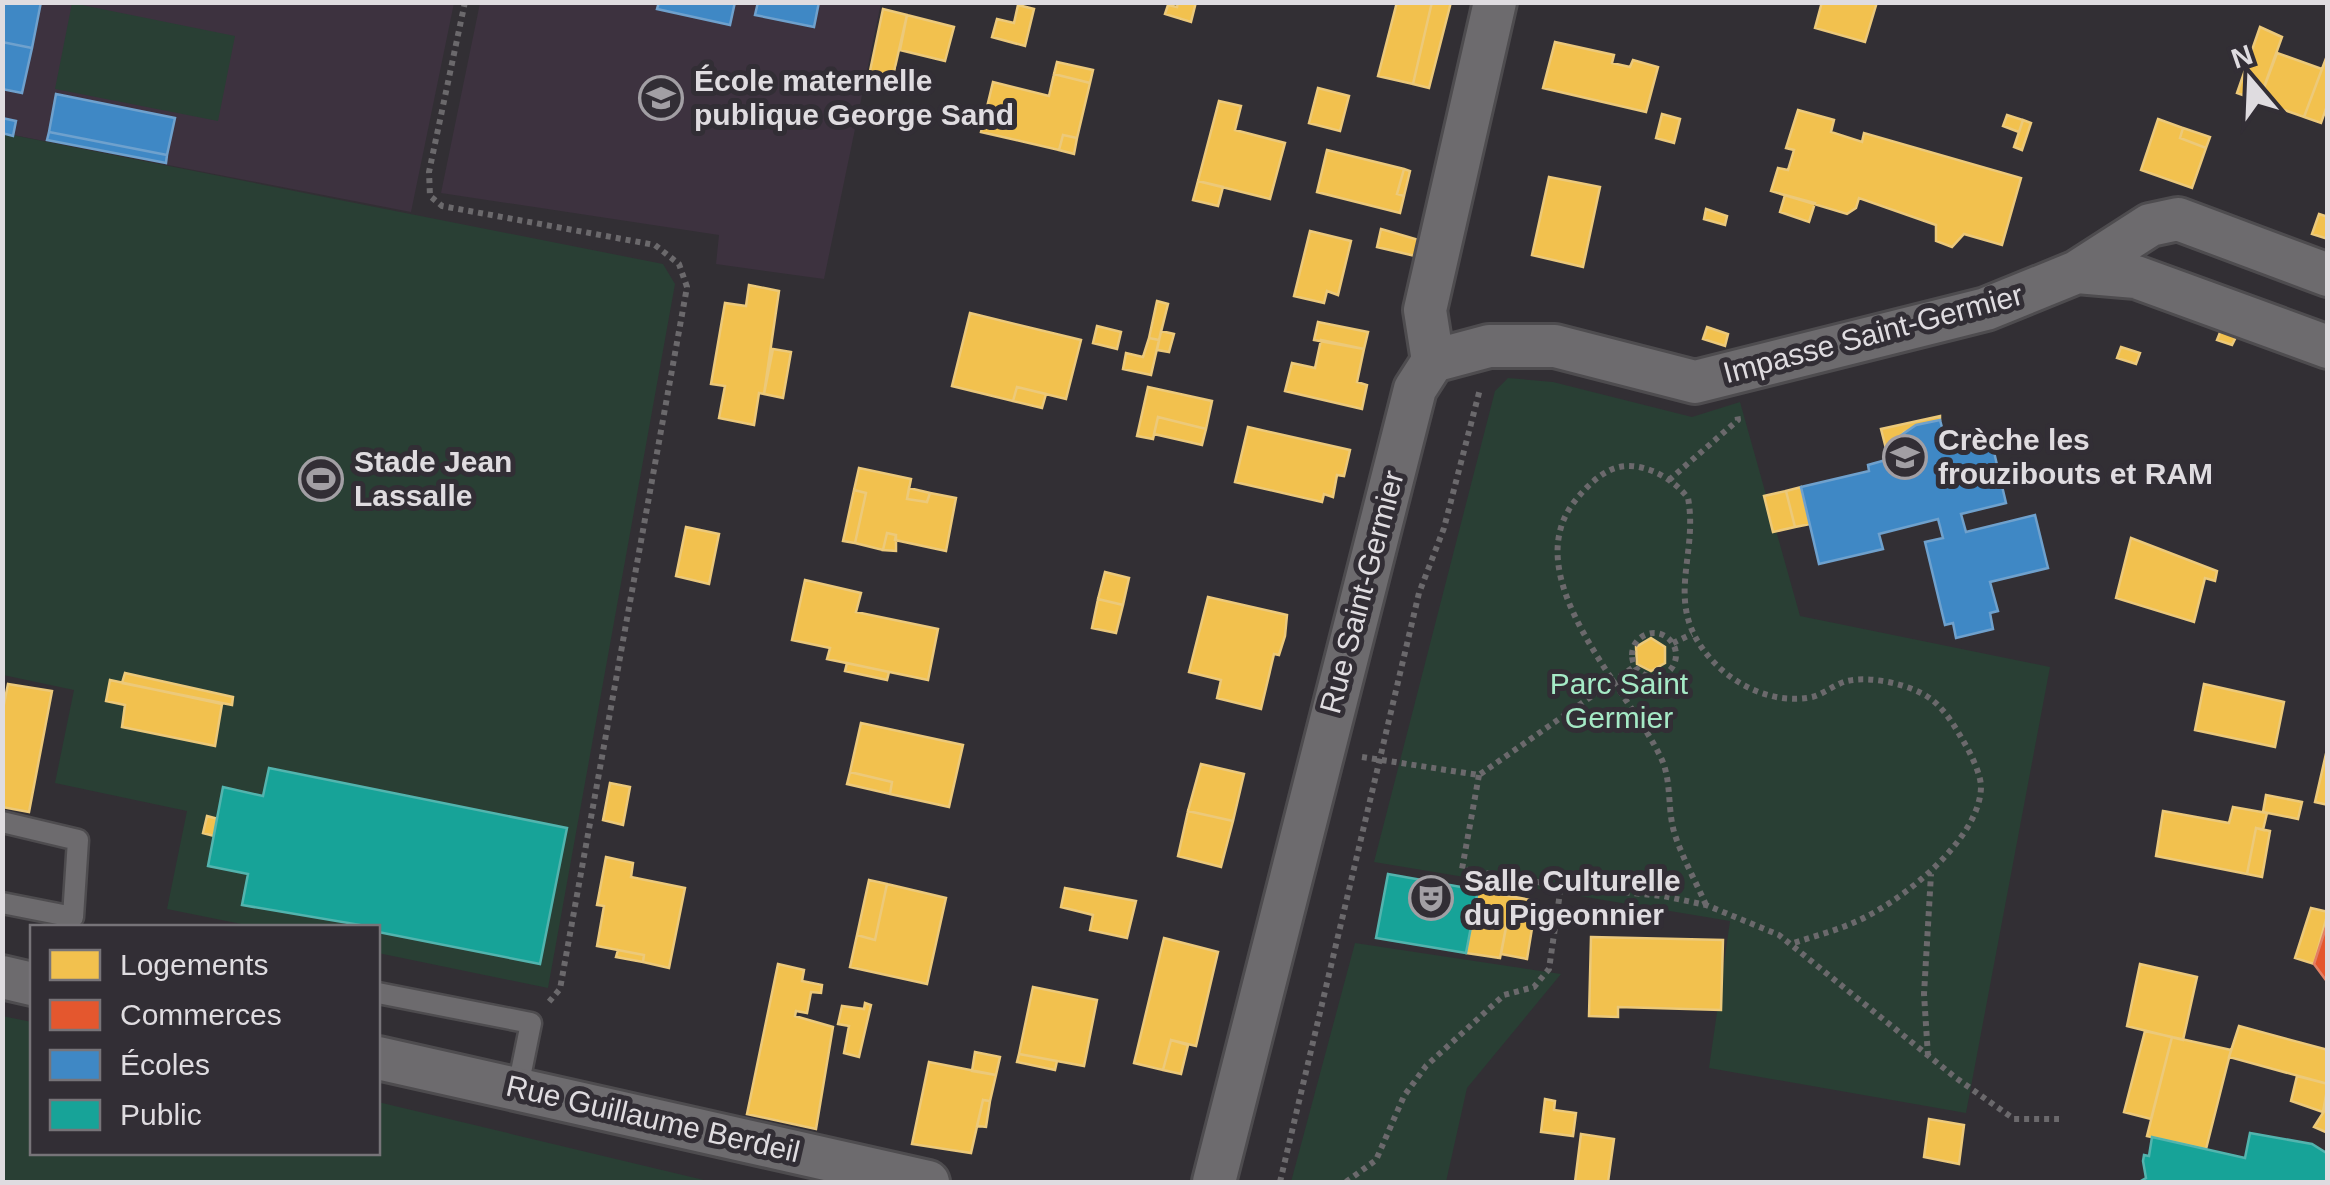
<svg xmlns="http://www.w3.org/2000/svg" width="2330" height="1185" viewBox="0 0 2330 1185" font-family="Helvetica,sans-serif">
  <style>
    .education { fill: #3d323f }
    .green { fill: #293f34 }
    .homes { fill: #f2c14e; stroke: #ecc97a; stroke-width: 2.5 }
    .shops { fill: #e4572e; stroke: #e27f63; stroke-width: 2.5 }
    .schools { fill: #3f88c5; stroke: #6fa1cd; stroke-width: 2.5 }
    .public { fill: #17a398; stroke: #53b4ae; stroke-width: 2.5 }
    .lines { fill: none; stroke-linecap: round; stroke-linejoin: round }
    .service-casing { stroke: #4e4c4f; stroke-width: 25 }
    .minor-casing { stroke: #4e4c4f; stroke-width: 48 }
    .path { stroke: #6b696c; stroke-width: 6; stroke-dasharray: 5 5; stroke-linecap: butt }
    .service { stroke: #6d6b6e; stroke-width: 20 }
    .minor { stroke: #6d6b6e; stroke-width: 42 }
    .labels { text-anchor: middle; stroke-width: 10; stroke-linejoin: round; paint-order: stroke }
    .poi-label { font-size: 30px; font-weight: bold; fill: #dfdce0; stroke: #322e35; text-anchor: start }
    .street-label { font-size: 30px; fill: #dfdce0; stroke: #322e35 }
    .park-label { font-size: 30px; fill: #a5eac6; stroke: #322e35 }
  </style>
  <rect width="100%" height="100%" fill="#322f34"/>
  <path class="education" d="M 2,3 L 454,3 L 411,212 L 3,133 Z
    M 480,3 L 881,3 L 824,279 L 716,264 L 719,235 L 441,193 Z"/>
  <path class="green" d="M 72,3 L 235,36 L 218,121 L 55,89 Z
    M 2,133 L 663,264 L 675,284 L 548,988 L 378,953 L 378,928 L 256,927 L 167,909 L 187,811 L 55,783 L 74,690 L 3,675 Z
    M 1508,378 L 1553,382 L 1692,417 L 1740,402 L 1800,616 L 2050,667 L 1966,1113 L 1709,1068 L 1730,921 L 1374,862 L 1495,391 Z
    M 1355,943 L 1561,974 L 1467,1088 L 1446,1182 L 1291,1182 Z
    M 2,1016 L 32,1022 L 32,1152 L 378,1152 L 378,1102 L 712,1182 L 3,1182 Z"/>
  <path class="homes" d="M 1178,2 L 1196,2 L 1191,22 L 1165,14 L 1168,5 L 1177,7 Z
    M 1397,2 L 1432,2 L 1413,84 L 1378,76 Z
    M 1432,2 L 1451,2 L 1429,88 L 1413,84 Z
    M 1822,2 L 1877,2 L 1865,42 L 1815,28 Z
    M 1018,5 L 1034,9 L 1025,46 L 992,37 L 997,19 L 1014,23 Z
    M 883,9 L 907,15 L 893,76 L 870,71 Z
    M 907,15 L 954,27 L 945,61 L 900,50 Z
    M 2260,27 L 2282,37 L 2259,101 L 2237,93 Z
    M 1555,42 L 1614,55 L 1612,63 L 1630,67 L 1633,60 L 1658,67 L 1646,112 L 1543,88 Z
    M 2277,53 L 2322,69 L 2304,117 L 2259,101 Z
    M 2328,53 L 2328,103 L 2321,123 L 2304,117 Z
    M 1057,62 L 1093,70 L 1090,83 L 1054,74 Z
    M 1054,74 L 1090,83 L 1077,138 L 1063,135 L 1059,150 L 981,132 L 993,82 L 1049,96 Z
    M 1318,88 L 1349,96 L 1340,131 L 1309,123 Z
    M 1219,101 L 1241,106 L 1235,130 L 1285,143 L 1270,199 L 1198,181 Z
    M 1798,110 L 1834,120 L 1831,132 L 1862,142 L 1864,133 L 2021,178 L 2002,245 L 1964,234 L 1952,247 L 1936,241 L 1936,225 L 1859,198 L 1856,208 L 1847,214 L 1771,191 L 1778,168 L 1788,170 L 1794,150 L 1786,148 Z
    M 1662,114 L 1680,119 L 1674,143 L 1656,138 Z
    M 2007,115 L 2023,120 L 2019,132 L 2003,126 Z
    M 2158,119 L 2183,128 L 2180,138 L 2206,148 L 2192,188 L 2141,170 Z
    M 2023,120 L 2031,123 L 2022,150 L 2014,147 Z
    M 2183,128 L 2210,137 L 2206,148 L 2180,138 Z
    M 1063,135 L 1077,138 L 1074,154 L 1059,150 Z
    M 1327,150 L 1404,169 L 1397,194 L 1404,196 L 1400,213 L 1317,192 Z
    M 1404,169 L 1410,171 L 1404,196 L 1397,194 Z
    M 1549,177 L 1600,187 L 1583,267 L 1532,255 Z
    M 1198,181 L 1223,187 L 1218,206 L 1193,200 Z
    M 1785,195 L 1815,203 L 1809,222 L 1780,212 Z
    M 1706,209 L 1727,216 L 1725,225 L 1704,219 Z
    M 2319,214 L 2328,217 L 2328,239 L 2312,234 Z
    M 1381,229 L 1419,240 L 1415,256 L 1377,247 Z
    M 1310,231 L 1351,241 L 1338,295 L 1327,291 L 1324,303 L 1294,296 Z
    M 749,285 L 779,291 L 764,394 L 759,393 L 754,425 L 719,418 L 725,386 L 711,384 L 725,303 L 746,306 Z
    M 1157,301 L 1168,304 L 1159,340 L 1149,338 Z
    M 970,313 L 1081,340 L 1066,399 L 1017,387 L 1013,401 L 952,386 Z
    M 1318,322 L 1368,332 L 1364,349 L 1314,340 Z
    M 2223,325 L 2239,331 L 2232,345 L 2217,340 Z
    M 1097,326 L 1121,332 L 1117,349 L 1093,343 Z
    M 1707,327 L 1728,334 L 1725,346 L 1703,339 Z
    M 1161,331 L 1174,334 L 1169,352 L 1157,350 Z
    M 1149,338 L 1159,340 L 1151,375 L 1123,369 L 1126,353 L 1143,357 Z
    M 1321,340 L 1364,349 L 1357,382 L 1367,385 L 1362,409 L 1285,391 L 1292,363 L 1315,368 Z
    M 2121,347 L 2140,353 L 2136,364 L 2117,358 Z
    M 773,349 L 791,352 L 783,398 L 764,394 Z
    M 1017,387 L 1046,394 L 1042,408 L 1013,401 Z
    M 1148,387 L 1212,401 L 1206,429 L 1158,417 L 1153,439 L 1137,436 Z
    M 1940,416 L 1940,420 L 1904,432 L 1896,445 L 1901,470 L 1892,472 L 1881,429 Z
    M 1158,417 L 1206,429 L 1202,445 L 1154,434 Z
    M 1248,427 L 1350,450 L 1344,476 L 1337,475 L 1333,497 L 1324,494 L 1322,502 L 1235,482 Z
    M 859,468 L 911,479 L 907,499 L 927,502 L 930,493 L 956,498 L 946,551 L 895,540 L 896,535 L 887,533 L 883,550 L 855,543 L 866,493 L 854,490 Z
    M 1801,487 L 1810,524 L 1795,527 L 1786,491 Z
    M 909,488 L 930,493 L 927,502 L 907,499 Z
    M 854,490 L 866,493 L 855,543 L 843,541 Z
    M 1786,491 L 1795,527 L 1773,532 L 1764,496 Z
    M 686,527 L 719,534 L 709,584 L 676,576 Z
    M 887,533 L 896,535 L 896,551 L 883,550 Z
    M 2131,538 L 2217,571 L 2215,581 L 2205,578 L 2194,622 L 2116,598 Z
    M 1105,572 L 1129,578 L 1123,605 L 1098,599 Z
    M 805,580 L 861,593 L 856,612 L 938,629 L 928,680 L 827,659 L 830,648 L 792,640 Z
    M 1208,597 L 1287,615 L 1285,636 L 1279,655 L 1274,654 L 1261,709 L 1217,698 L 1221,680 L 1189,672 Z
    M 1098,599 L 1123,605 L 1116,633 L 1092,628 Z
    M 1651,638 L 1665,647 L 1665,663 L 1651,671 L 1637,664 L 1636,647 Z
    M 847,663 L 889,672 L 887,680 L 845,671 Z
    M 125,673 L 233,697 L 232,705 L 122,683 Z
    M 110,680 L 222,704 L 215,746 L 122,727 L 125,705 L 106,701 Z
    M 8,684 L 52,691 L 29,812 L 2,807 L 2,714 Z
    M 2204,684 L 2284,702 L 2275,747 L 2195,730 Z
    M 861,723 L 963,745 L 949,807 L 890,794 L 892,782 L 850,772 Z
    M 2328,745 L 2328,805 L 2315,802 Z
    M 1201,764 L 1244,774 L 1233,821 L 1188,811 Z
    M 850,772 L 892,782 L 890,794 L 847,784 Z
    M 610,783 L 630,787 L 623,825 L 603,820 Z
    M 2266,795 L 2302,802 L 2298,819 L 2263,812 Z
    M 2233,807 L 2267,813 L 2263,830 L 2256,828 L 2247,874 L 2156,856 L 2163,811 L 2229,823 Z
    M 1188,811 L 1233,821 L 1221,867 L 1178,856 Z
    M 207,816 L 218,819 L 214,836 L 203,833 Z
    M 2256,828 L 2270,831 L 2262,877 L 2247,874 Z
    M 606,857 L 633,863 L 631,877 L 685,888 L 669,968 L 643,962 L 644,955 L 597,946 L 604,906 L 597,905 Z
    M 869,880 L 887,884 L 875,940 L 857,935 Z
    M 887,884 L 946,898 L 927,984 L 850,967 L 857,935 L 875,940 Z
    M 1065,888 L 1136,901 L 1127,938 L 1090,930 L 1093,915 L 1061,907 Z
    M 1478,890 L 1536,901 L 1534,916 L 1509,912 L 1500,958 L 1466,953 Z
    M 2311,908 L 2328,912 L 2314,964 L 2295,958 Z
    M 1509,912 L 1534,916 L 1527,959 L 1501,954 Z
    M 1591,937 L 1723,940 L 1721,1010 L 1618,1007 L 1618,1017 L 1589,1016 Z
    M 1164,938 L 1218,952 L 1196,1046 L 1171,1040 L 1163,1070 L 1134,1063 Z
    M 618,950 L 644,955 L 643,962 L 616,957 Z
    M 778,964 L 804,970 L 802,981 L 822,985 L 821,993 L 811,992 L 807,1013 L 796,1011 L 795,1016 L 833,1027 L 816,1129 L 747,1114 Z
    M 2140,964 L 2197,977 L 2183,1040 L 2127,1026 Z
    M 1033,987 L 1097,1000 L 1084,1066 L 1019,1054 Z
    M 865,1003 L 871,1005 L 859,1057 L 844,1053 L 849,1026 L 838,1024 L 842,1006 L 864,1009 Z
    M 2239,1026 L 2328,1050 L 2328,1084 L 2229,1057 Z
    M 2145,1031 L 2172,1037 L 2151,1119 L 2124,1112 Z
    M 2172,1037 L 2231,1050 L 2206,1149 L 2147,1136 Z
    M 1171,1040 L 1188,1045 L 1181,1074 L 1163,1070 Z
    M 975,1052 L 1000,1057 L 996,1075 L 972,1071 Z
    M 1019,1054 L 1057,1061 L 1055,1070 L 1017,1062 Z
    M 929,1062 L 996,1075 L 990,1101 L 983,1100 L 971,1153 L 912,1144 Z
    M 2297,1076 L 2328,1084 L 2323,1112 L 2291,1101 Z
    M 1545,1099 L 1555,1101 L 1554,1110 L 1576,1113 L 1573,1136 L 1541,1132 Z
    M 983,1100 L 990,1101 L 986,1127 L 977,1126 Z
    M 2328,1105 L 2328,1133 L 2314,1127 Z
    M 1929,1119 L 1964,1125 L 1959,1164 L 1924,1157 Z
    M 1581,1134 L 1614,1139 L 1608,1182 L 1575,1182 Z"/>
  <path class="shops" d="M 2328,921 L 2328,983 L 2314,964 Z"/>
  <path class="schools" d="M 2,2 L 41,2 L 32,48 L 2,42 Z
    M 659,2 L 735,2 L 730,25 L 657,9 Z
    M 758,2 L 819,2 L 814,27 L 755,15 Z
    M 2,42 L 32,48 L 22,93 L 2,89 Z
    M 56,94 L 175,118 L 167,155 L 49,132 Z
    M 2,118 L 16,121 L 13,136 L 2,133 Z
    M 49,132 L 167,155 L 166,163 L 47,140 Z
    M 1940,420 L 1947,446 L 1990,435 L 2006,503 L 1961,514 L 1966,532 L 2035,515 L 2048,568 L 1990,582 L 1998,611 L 1990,613 L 1993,629 L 1956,638 L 1953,623 L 1945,625 L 1925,542 L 1943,538 L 1938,519 L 1879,534 L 1883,549 L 1819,564 L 1801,487 L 1869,471 L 1868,465 L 1889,459 L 1892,472 L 1901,470 L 1896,445 L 1900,436 L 1916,425 Z"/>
  <path class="public" d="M 269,768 L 567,828 L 540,964 L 378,932 L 378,928 L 242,905 L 248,874 L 208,866 L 223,787 L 263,796 Z
    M 1388,874 L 1478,890 L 1466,953 L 1376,938 Z
    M 2250,1133 L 2312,1144 L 2328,1154 L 2328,1182 L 2139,1182 L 2146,1178 L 2143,1161 L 2144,1155 L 2149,1156 L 2152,1137 L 2245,1158 Z"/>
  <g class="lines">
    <g class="service-casing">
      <path id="service" d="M 2,822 L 78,840 L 73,917 L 2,903
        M 378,993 L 531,1023 L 518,1087"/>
    </g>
    <g class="minor-casing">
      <path id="minor" d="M 2077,272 L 2136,277 L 2328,347
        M 1433,361 L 1489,346 L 1555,346 L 1695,382 L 1986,309 L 2077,272 L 2150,225 L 2178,219 L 2328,275
        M 2,977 L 32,984
        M 378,1058 L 928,1182
        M 1214,1182 L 1415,389 L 1433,361 L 1425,310 L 1495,2"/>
    </g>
    <path class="path" d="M 465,2 L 429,172 L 430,196 L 442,206 L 655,245 L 679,264 L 687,287 L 560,989 L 548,1003
      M 1669,480 L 1738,420 L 1737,413
      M1632 655a22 22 0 1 1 44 0a22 22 0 1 1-44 0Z
      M 1673,643 L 1692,634
      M 1362,757 L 1479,775 L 1635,666
      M 1479,775 L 1462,869 L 1561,886 L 1663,896 L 1706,905 L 1779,935 L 1956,1078 L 2014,1119 L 2059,1119
      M 1706,905 C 1696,882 1683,859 1675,835 C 1667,811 1672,783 1662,760 C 1630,689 1509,574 1579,496 C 1592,481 1609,465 1630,466 C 1653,467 1675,481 1688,498 C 1699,557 1662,603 1710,658 C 1734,686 1775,705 1812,697 C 1824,694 1835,684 1847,681 C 1868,676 1902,683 1921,693 C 1942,703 1954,725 1965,744 C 1971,754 1981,775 1981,787 C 1980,840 1900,903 1855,922 C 1835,931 1812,937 1790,944
      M 1928,1056 L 1924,994 L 1931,874
      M 1280,1182 L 1419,593 L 1444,528 L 1480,389
      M 1346,1182 L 1376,1160 L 1404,1096 L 1426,1066 L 1504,995 L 1534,987 L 1549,969 L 1561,886"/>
    <use href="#service" class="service"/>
    <use href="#minor" class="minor"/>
  </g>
  <defs>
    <g id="school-ring" transform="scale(2.25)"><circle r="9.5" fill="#322e35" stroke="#a29fa4" stroke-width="1.5"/><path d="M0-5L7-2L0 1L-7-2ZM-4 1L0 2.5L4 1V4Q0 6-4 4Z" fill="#a29fa4"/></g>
    <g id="stadium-ring" transform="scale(2.25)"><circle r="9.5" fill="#322e35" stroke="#a29fa4" stroke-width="1.5"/><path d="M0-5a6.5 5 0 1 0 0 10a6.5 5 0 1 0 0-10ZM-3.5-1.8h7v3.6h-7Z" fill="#a29fa4"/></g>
    <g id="theatre-ring" transform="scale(2.25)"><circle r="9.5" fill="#322e35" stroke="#a29fa4" stroke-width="1.5"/><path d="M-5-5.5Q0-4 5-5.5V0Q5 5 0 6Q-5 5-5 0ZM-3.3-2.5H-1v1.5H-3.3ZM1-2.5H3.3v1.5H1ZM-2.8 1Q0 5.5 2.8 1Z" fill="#a29fa4"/></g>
  </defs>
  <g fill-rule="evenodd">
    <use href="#school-ring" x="661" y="98"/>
    <use href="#school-ring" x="1905" y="457"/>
    <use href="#stadium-ring" x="321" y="479"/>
    <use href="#theatre-ring" x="1431" y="898"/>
  </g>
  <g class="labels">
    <g class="poi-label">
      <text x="694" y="91">École maternelle<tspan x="694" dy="34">publique George Sand</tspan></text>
      <text x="1938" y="450">Crèche les<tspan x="1938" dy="34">frouzibouts et RAM</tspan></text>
      <text x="354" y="472">Stade Jean<tspan x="354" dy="34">Lassalle</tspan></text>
      <text x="1464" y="891">Salle Culturelle<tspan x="1464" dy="34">du Pigeonnier</tspan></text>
    </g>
    <g class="street-label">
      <text transform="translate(1873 334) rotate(-15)" y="10">Impasse Saint-Germier</text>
      <text transform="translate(1362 592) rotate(-75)" y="10">Rue Saint-Germier</text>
      <text transform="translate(653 1119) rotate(13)" y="10">Rue Guillaume Berdeil</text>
    </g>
    <g class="park-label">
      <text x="1619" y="694">Parc Saint<tspan x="1619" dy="34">Germier</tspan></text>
    </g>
  </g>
  <rect width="2330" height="1185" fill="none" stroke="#dfdce0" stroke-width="10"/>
  <rect x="30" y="925" width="350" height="230" fill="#322e35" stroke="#777479" stroke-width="2.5"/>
  <rect x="50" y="950" width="50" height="30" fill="#f2c14e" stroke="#777479" stroke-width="2.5"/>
  <text x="120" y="975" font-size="30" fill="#dfdce0">Logements</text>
  <rect x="50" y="1000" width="50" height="30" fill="#e4572e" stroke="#777479" stroke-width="2.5"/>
  <text x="120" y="1025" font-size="30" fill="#dfdce0">Commerces</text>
  <rect x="50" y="1050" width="50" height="30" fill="#3f88c5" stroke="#777479" stroke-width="2.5"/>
  <text x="120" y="1075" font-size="30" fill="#dfdce0">Écoles</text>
  <rect x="50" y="1100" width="50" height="30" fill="#17a398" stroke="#777479" stroke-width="2.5"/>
  <text x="120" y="1125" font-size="30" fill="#dfdce0">Public</text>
  <g transform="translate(2250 80) rotate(341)" stroke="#322e35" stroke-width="8" paint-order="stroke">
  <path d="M0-8L18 38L0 25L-18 38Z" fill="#dfdce0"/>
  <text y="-15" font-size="28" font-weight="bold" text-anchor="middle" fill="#dfdce0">N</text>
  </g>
</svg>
